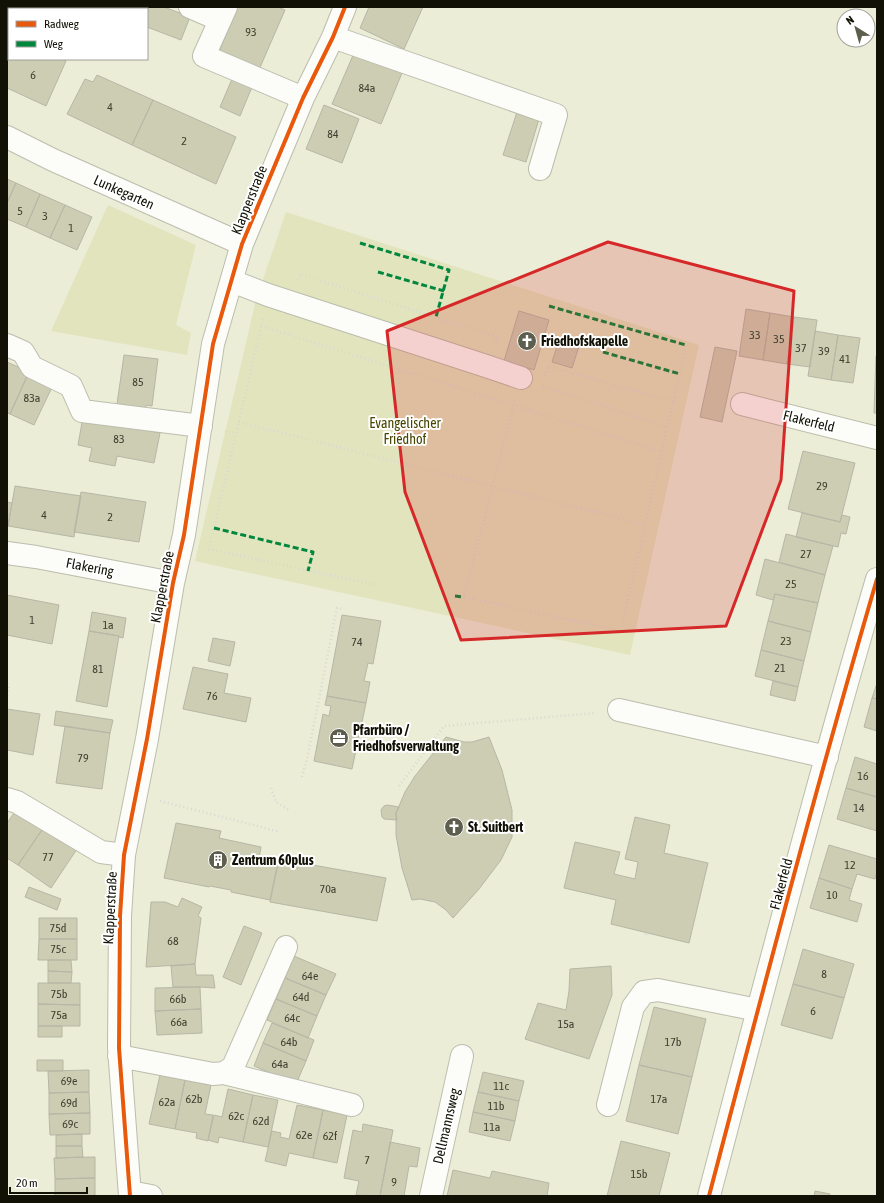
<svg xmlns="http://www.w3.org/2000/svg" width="884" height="1203" viewBox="0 0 884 1203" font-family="'Asap Condensed',sans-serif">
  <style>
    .green { fill: #e1e4bd }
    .building { fill: #cccdb2; stroke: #b6b7a6 }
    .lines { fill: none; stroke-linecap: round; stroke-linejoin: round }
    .minor-casing { stroke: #bcbdad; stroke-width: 24 }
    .path { stroke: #d8d9d2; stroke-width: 2.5; stroke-dasharray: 1 3; stroke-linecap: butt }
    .minor { stroke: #fcfcf9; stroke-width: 22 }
    .quiet { stroke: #00873e; stroke-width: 3; stroke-dasharray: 6 3; stroke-linecap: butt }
    .cycleway-casing { stroke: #fff; stroke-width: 6 }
    .cycleway { stroke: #e8590c; stroke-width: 4 }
    .marked { fill: #d62828; fill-opacity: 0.2; stroke: #d62828; stroke-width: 3; stroke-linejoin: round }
    .labels { text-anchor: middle; stroke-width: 4; stroke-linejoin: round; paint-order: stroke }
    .number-label { font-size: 12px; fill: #404030 }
    .street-label { font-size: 14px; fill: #111105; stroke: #fff }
    .poi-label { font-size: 14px; font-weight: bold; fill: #111105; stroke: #fff; text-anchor: start }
    .park-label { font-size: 14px; fill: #454600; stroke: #fff }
  </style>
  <rect width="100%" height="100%" fill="#ebedd7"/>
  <path class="green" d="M 108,205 L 196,245 L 176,325 L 191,333 L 187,355 L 51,331 Z
    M 286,212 L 699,345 L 630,655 L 195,561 L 256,300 Z"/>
  <path class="building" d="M 75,7 L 107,7 L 107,9 L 80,9 Z
    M 131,7 L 164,7 L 190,17 L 181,40 L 147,27 L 147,9 L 130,9 Z
    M 238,7 L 278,7 L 285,10 L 258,72 L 218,54 Z
    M 369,7 L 423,7 L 404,49 L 360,28 Z
    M 7,35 L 9,36 L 9,59 L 61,59 L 66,61 L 46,106 L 7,88 Z
    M 354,53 L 402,73 L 381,124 L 332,104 Z
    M 97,75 L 153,100 L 132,145 L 67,114 L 85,79 L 93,82 Z
    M 232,79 L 252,87 L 240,116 L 220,107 Z
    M 153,100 L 236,137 L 216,184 L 132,145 Z
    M 324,105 L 359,119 L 342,163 L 306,149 Z
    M 517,112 L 539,119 L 526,162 L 503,155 Z
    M 7,179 L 16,183 L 7,203 Z
    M 16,183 L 40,194 L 26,227 L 7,219 L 7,203 Z
    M 40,194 L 65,205 L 50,238 L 26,227 Z
    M 65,205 L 92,217 L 77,250 L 50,238 Z
    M 746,309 L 770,313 L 763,360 L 739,356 Z
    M 519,311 L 549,320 L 534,370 L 504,361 Z
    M 770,313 L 794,317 L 787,364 L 763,360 Z
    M 794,317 L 817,320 L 810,367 L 787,364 Z
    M 815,331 L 838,335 L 831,380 L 808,376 Z
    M 838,335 L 860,338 L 853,383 L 831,380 Z
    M 560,337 L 580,343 L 572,368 L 552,362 Z
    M 715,347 L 737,351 L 722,422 L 700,417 Z
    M 124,355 L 158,359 L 152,406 L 146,405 L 145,415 L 116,411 Z
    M 876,356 L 877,356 L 877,413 L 874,413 Z
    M 7,362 L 29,372 L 10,414 L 7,413 Z
    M 29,372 L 54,383 L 34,425 L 10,414 Z
    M 83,417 L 160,433 L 154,463 L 117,456 L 115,466 L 89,461 L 92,448 L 78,445 Z
    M 803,451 L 855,463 L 840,522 L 788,509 Z
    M 15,486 L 81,496 L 74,537 L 8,526 Z
    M 81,492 L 146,502 L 139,542 L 74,532 Z
    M 7,502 L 12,503 L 8,526 L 7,526 Z
    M 802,513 L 840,522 L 842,515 L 850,517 L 846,534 L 841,533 L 838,547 L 796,537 Z
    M 786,534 L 833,546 L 825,575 L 779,562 Z
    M 765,559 L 825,575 L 818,603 L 775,594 L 773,600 L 756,595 Z
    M 775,594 L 818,603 L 811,632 L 768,621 Z
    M 7,595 L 59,605 L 52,644 L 7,635 Z
    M 92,612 L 126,618 L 123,638 L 119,637 L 119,636 L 89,631 Z
    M 342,615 L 381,621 L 373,664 L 368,663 L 364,681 L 370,682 L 366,703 L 327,696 Z
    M 768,621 L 811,632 L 804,661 L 761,650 Z
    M 89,631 L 119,636 L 107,707 L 76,701 Z
    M 213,638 L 235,642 L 230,666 L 208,661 Z
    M 761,650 L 804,661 L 798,687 L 755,676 Z
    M 193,667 L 228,674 L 224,693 L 251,698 L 246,722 L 183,709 Z
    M 773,681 L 798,687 L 795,701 L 770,695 Z
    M 877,683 L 877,699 L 872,698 Z
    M 327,696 L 366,703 L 352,769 L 314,761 L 323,714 L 329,716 L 331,706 L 325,705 Z
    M 872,698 L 877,699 L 877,731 L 864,727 Z
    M 7,709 L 40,714 L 33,755 L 7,750 Z
    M 56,711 L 113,720 L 110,733 L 54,725 Z
    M 65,726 L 110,733 L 102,789 L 56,783 Z
    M 446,737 L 464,742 L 472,742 L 489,737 L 502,770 L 512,810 L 512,837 L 501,860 L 479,889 L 453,918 L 446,910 L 435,902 L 420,899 L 412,900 L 402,868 L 396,835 L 396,813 L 405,792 L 415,776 Z
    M 855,757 L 877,764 L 877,797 L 846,788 Z
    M 846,788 L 877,797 L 877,831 L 837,819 Z
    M 387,805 L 399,807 L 396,813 L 397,820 L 384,819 L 382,817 L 381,810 L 384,806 Z
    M 17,809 L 44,827 L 18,865 L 7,858 L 7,823 Z
    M 635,817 L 670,825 L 664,853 L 708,863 L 689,943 L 611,924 L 616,900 L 564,888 L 575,842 L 620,852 L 614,874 L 635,879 L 638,862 L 625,859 Z
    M 176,823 L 221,831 L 219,838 L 261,847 L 259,858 L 278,862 L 270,900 L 231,892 L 231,890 L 210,886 L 209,887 L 164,878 Z
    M 44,827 L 77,849 L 51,888 L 18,865 Z
    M 829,845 L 877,859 L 877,872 L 875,879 L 857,874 L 852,889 L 819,878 Z
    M 279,859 L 386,878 L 377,921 L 270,902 Z
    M 819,878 L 852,889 L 849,900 L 862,904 L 857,922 L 810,908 Z
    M 29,887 L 61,899 L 57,910 L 25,897 Z
    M 182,898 L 202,907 L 198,916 L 201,918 L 195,964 L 146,967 L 151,902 L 165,902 L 178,907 Z
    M 39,918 L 77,918 L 77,939 L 39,939 Z
    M 244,926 L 262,933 L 241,985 L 223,977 Z
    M 39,939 L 77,939 L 77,960 L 38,960 Z
    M 803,949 L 854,964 L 844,998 L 793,984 Z
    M 294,956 L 336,974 L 326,995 L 285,978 Z
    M 48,960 L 71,960 L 72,972 L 48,971 Z
    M 195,964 L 196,975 L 213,975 L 215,988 L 200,987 L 173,987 L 171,966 Z
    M 611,966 L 612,995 L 589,1059 L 525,1039 L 538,1003 L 566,1010 L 569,991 L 570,969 Z
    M 48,971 L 72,972 L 71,983 L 48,983 Z
    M 285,978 L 326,995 L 317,1016 L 276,999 Z
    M 38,983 L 80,983 L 80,1005 L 38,1004 Z
    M 793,984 L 844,998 L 832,1039 L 781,1025 Z
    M 200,987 L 201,1009 L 155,1011 L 155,988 Z
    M 276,999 L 317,1016 L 308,1038 L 267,1020 Z
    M 38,1004 L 80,1005 L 80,1026 L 38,1026 Z
    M 654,1007 L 706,1019 L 692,1077 L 639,1065 Z
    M 201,1009 L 202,1033 L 157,1035 L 155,1011 Z
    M 272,1023 L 314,1040 L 306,1061 L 263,1043 Z
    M 38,1026 L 62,1026 L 62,1037 L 38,1037 Z
    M 263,1043 L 306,1061 L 296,1084 L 254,1066 Z
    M 37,1060 L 63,1060 L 63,1071 L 37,1071 Z
    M 639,1065 L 692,1077 L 678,1134 L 626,1121 Z
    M 89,1070 L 89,1092 L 49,1093 L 48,1071 Z
    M 483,1072 L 524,1081 L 519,1101 L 478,1092 Z
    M 160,1075 L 185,1080 L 175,1129 L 149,1124 Z
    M 185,1080 L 211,1085 L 205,1114 L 213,1115 L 208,1141 L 196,1138 L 197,1133 L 175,1129 Z
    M 228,1089 L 253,1095 L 243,1142 L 219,1137 L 218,1143 L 208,1140 L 214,1115 L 222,1117 Z
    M 89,1092 L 90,1113 L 49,1114 L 49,1093 Z
    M 478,1092 L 519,1101 L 515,1121 L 473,1112 Z
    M 253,1095 L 278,1100 L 268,1147 L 243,1142 Z
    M 297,1105 L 323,1110 L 313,1158 L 289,1153 L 286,1166 L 265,1161 L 272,1131 L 281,1133 L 280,1137 L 289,1139 Z
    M 323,1110 L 347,1115 L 337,1163 L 313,1158 Z
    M 473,1112 L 515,1121 L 510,1141 L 469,1132 Z
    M 90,1113 L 90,1134 L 50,1135 L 49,1114 Z
    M 363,1124 L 393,1130 L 380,1196 L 356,1195 L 359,1181 L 344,1178 L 353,1130 L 362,1132 Z
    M 82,1134 L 82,1146 L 56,1146 L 56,1135 Z
    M 621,1141 L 670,1153 L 659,1196 L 607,1196 Z
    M 390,1142 L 420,1148 L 417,1167 L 409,1166 L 404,1196 L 380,1196 Z
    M 56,1146 L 82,1146 L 83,1157 L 56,1158 Z
    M 95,1157 L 95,1178 L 55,1179 L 54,1158 Z
    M 453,1170 L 490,1178 L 492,1171 L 549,1183 L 547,1196 L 447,1196 Z
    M 95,1178 L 95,1196 L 55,1196 L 55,1179 Z
    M 815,1191 L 830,1194 L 830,1196 L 814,1196 Z"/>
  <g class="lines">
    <g class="minor-casing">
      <path id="minor" d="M 190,7 L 220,20
        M 226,7 L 204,56 L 303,98
        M 333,37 L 556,115 L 540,169
        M 7,137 L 53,160 L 242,244
        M 232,281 L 268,295 L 489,367 L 521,378
        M 7,345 L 23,352 L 32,367 L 71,386 L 82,411 L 201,426
        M 742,404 L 877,438
        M 7,553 L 36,557 L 173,583
        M 619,710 L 827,757
        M 7,799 L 17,802 L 101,852 L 124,855
        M 119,1056 L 213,1074 L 224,1073 L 233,1067 L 286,947
        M 224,1073 L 352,1105
        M 608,1105 L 633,1007 L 644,992 L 658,990 L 758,1010
        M 130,1192 L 151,1196
        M 130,1196 L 119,1048 L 120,916 L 124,855 L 147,739 L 173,583 L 184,535 L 213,344 L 242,244 L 303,98 L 333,37 L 345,7
        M 431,1196 L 462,1056
        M 709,1196 C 763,990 817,783 877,579"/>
    </g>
    <path class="path" d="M 298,280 L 300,274 L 497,337 L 495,345
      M 263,319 L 209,549 L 376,585
      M 261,326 L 663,452
      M 545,376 L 548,366 L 674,402
      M 543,386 L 668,427
      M 515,400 L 464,597 L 621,631 L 686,345
      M 239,422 L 646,525
      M 225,431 L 236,433
      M 7,684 L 9,685 L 7,698
      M 302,777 L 307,759 L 337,608 L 344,609
      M 399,786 L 444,726 L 596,713
      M 271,788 L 276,802 L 289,810
      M 160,801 L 280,832
      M 646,935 L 646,933"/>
    <use href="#minor" class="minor"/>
    <path class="quiet" d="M 360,243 L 449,270 L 436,317
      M 378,272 L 444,291
      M 549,306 L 686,345
      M 603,352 L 680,374
      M 214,528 L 313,552 L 308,571
      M 455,596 L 464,597"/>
    <g class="cycleway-casing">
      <path id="cycleway" d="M 130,1196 L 119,1048 L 120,916 L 124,855 L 147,739 L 173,583 L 184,535 L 213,344 L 242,244 L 303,98 L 333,37 L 345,7
        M 709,1196 C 763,990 817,783 877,579"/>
    </g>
    <use href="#cycleway" class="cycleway"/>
  </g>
  <path class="marked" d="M 608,242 L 794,291 L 781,480 L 726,626 L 461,640 L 405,492 L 387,331 Z"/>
  <defs>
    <g id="church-disc" transform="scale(1)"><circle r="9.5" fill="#5d5e4e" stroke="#fff"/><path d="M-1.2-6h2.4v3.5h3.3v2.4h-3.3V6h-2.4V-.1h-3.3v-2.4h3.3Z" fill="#fff"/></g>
    <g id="office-disc" transform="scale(1)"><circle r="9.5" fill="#5d5e4e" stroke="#fff"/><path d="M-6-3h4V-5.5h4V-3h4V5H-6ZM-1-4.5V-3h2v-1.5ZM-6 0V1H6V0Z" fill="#fff"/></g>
    <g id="building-disc" transform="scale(1)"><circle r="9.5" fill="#5d5e4e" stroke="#fff"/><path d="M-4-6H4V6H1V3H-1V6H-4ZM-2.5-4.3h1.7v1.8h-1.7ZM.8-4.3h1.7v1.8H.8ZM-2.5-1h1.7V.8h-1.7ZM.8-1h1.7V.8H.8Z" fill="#fff"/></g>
  </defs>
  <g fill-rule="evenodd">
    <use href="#church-disc" x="527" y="341"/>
    <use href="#office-disc" x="339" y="738"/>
    <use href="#church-disc" x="454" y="827"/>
    <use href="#building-disc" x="218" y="860"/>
  </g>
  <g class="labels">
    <g class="number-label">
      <text x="251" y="36">93</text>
      <text x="33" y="79">6</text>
      <text x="367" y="92">84a</text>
      <text x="110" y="111">4</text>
      <text x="333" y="138">84</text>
      <text x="184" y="145">2</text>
      <text x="20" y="215">5</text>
      <text x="45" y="220">3</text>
      <text x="71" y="232">1</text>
      <text x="755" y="339">33</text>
      <text x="779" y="343">35</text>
      <text x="801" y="352">37</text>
      <text x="824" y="355">39</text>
      <text x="845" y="363">41</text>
      <text x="138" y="386">85</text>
      <text x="32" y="402">83a</text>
      <text x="119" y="443">83</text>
      <text x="822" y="490">29</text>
      <text x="44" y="519">4</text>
      <text x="110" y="521">2</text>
      <text x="806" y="558">27</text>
      <text x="791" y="588">25</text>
      <text x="32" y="624">1</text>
      <text x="108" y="629">1a</text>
      <text x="786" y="645">23</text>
      <text x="357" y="646">74</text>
      <text x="780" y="672">21</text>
      <text x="98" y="673">81</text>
      <text x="212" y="700">76</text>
      <text x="83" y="762">79</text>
      <text x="863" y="780">16</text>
      <text x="859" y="812">14</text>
      <text x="48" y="861">77</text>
      <text x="850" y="869">12</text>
      <text x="328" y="893">70a</text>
      <text x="832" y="899">10</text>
      <text x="58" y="932">75d</text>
      <text x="173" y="945">68</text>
      <text x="58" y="953">75c</text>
      <text x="824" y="978">8</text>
      <text x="310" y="980">64e</text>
      <text x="59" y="998">75b</text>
      <text x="301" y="1001">64d</text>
      <text x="178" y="1003">66b</text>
      <text x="813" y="1015">6</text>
      <text x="59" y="1019">75a</text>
      <text x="292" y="1022">64c</text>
      <text x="179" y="1026">66a</text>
      <text x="566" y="1028">15a</text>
      <text x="289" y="1046">64b</text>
      <text x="673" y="1046">17b</text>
      <text x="280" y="1068">64a</text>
      <text x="69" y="1085">69e</text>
      <text x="501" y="1090">11c</text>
      <text x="194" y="1103">62b</text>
      <text x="659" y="1103">17a</text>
      <text x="167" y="1106">62a</text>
      <text x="69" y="1107">69d</text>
      <text x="496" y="1110">11b</text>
      <text x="236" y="1120">62c</text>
      <text x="261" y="1125">62d</text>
      <text x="70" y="1128">69c</text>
      <text x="492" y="1131">11a</text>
      <text x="304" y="1139">62e</text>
      <text x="330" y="1140">62f</text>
      <text x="367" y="1164">7</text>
      <text x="639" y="1178">15b</text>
      <text x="394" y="1186">9</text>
    </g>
    <g class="street-label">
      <text transform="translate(124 192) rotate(24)" y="5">Lunkegarten</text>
      <text transform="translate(249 200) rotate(-68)" y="5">Klapperstraße</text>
      <text transform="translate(809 421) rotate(14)" y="5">Flakerfeld</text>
      <text transform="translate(90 567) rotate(11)" y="5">Flakering</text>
      <text transform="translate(162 587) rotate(-79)" y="5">Klapperstraße</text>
      <text transform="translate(781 884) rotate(-75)" y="5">Flakerfeld</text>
      <text transform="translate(110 908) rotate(-87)" y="5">Klapperstraße</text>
      <text transform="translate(446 1126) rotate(-77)" y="5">Dellmannsweg</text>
    </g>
    <g class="poi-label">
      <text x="541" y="346">Friedhofskapelle</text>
      <text x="353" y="735">Pfarrbüro /<tspan x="353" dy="16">Friedhofsverwaltung</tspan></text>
      <text x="468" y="832">St. Suitbert</text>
      <text x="232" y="865">Zentrum 60plus</text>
    </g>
    <g class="park-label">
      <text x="405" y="428">Evangelischer<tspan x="405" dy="16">Friedhof</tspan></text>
    </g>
  </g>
  <rect width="884" height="1203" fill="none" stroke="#111105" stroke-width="16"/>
  <rect x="8" y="8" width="140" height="52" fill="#ffffff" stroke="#a0a09b"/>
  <rect x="16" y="21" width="20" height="6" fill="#e8590c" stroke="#a0a09b"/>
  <text x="44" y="28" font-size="12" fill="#111105">Radweg</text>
  <rect x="16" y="41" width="20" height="6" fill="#00873e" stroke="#a0a09b"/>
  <text x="44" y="48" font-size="12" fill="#111105">Weg</text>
  <g transform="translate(856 28) rotate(323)"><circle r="19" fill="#ffffff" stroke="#a0a09b"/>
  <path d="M0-3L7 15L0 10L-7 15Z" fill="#5d5e4e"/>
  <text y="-6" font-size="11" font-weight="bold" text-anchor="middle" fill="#111105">N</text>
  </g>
  <path d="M10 1187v6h77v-6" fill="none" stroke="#111105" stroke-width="2"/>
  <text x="16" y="1187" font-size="12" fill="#111105" stroke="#ffffff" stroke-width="3" paint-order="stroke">20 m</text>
</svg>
